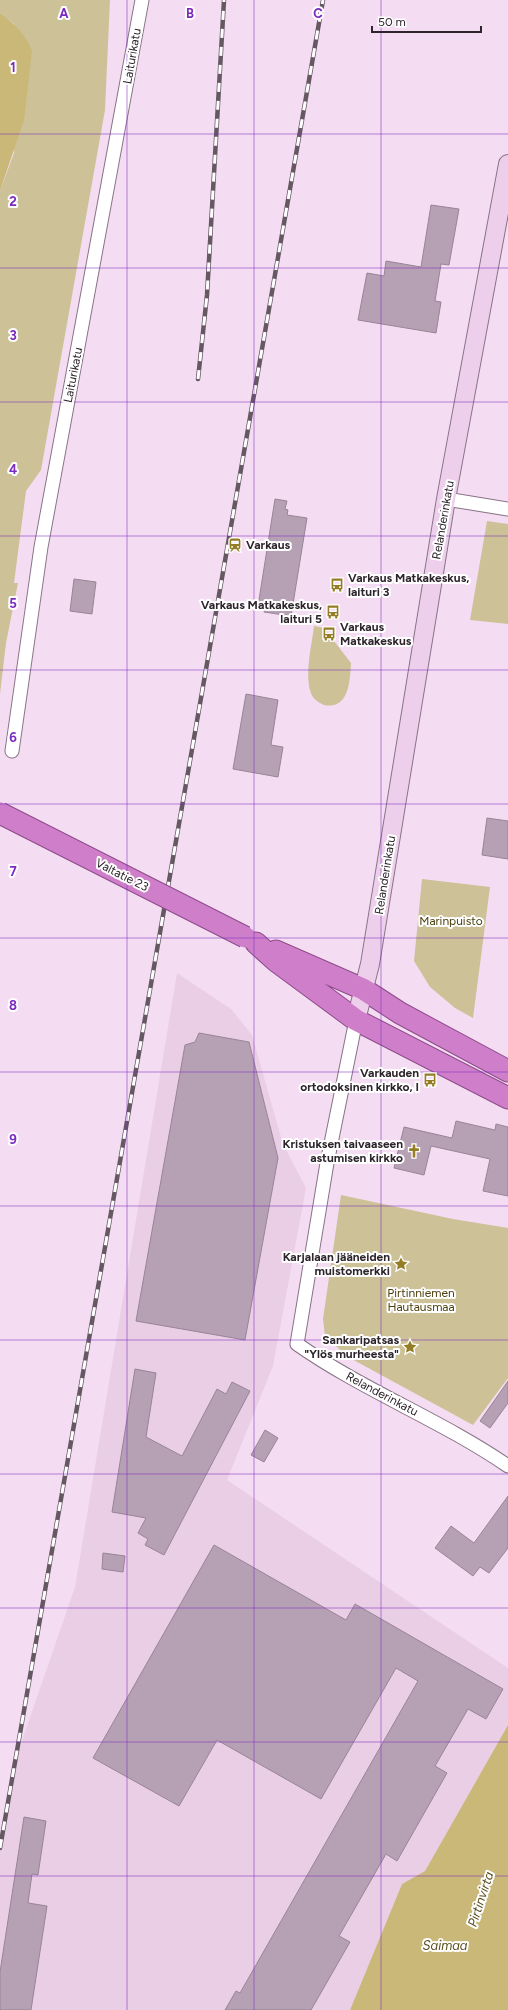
<svg xmlns="http://www.w3.org/2000/svg" width="508" height="2010" viewBox="0 0 508 2010" font-family="Figtree,sans-serif">
  <style>
    .built { fill: #eacee6 }
    .green { fill: #cdc197 }
    .water { fill: #cab879 }
    .building { fill: #b6a0b4; stroke: #998497 }
    .lines { fill: none; stroke-linecap: round; stroke-linejoin: round }
    .minor-casing { stroke: #887386; stroke-width: 15 }
    .secondary-casing { stroke: #887386; stroke-width: 20 }
    .trunk-casing { stroke: #8e4b8a; stroke-width: 23 }
    .minor { stroke: #fff; stroke-width: 13 }
    .secondary { stroke: #edcfeb; stroke-width: 18 }
    .trunk { stroke: #cf7fca; stroke-width: 21 }
    .rail-casing { stroke: #655863; stroke-width: 4.5 }
    .rail { stroke: #fff; stroke-width: 3; stroke-dasharray: 9; stroke-linecap: butt }
    .trunk-bridge-casing { stroke: #8e4b8a; stroke-width: 23; stroke-linecap: butt }
    .trunk-bridge { stroke: #cf7fca; stroke-width: 21 }
    .grid { fill: none; stroke: #7b2cbf; stroke-width: 1; stroke-opacity: 0.55 }
    .labels { text-anchor: middle; stroke-width: 4; stroke-linejoin: round; paint-order: stroke }
    .street-label { font-size: 12px; fill: #2d252c; stroke: #fff }
    .poi-label { font-size: 12px; font-weight: bold; fill: #2d252c; stroke: #fff; text-anchor: end }
    .park-label { font-size: 12px; fill: #4b3e0b; stroke: #fff }
    .water-label { font-size: 13px; font-style: italic; fill: #594b1b; stroke: #fff }
    .grid-label { font-size: 13px; text-anchor: middle; font-weight: bold; fill: #7b2cbf; stroke: #fff; stroke-width: 4; stroke-linejoin: round; paint-order: stroke }
  </style>
  <rect width="100%" height="100%" fill="#f4ddf2"/>
  <path class="built" d="M 177,973 L 231,1009 L 252,1035 L 283,1144 L 306,1188 L 273,1366 L 227,1480 L 508,1668 L 508,1725 L 425,1871 L 402,1884 L 350,2010 L 0,2010 L 0,1848 L 16,1758 L 75,1587 Z"/>
  <path class="green" d="M 0,0 L 110,0 L 105,110 L 41,470 L 26,491 L 14,583 L 18,583 L 6,643 L 0,694 L 0,191 L 14,153 L 14,24 L 0,13 Z
    M 487,521 L 508,524 L 508,624 L 470,620 Z
    M 314,626 L 324,628 L 351,663 C 350,681 349,710 324,705 C 319,703 312,698 311,693 C 304,676 312,644 314,626 Z
    M 422,879 L 490,887 L 473,1018 L 455,1008 L 430,987 L 414,961 Z
    M 341,1195 L 453,1219 L 508,1228 L 508,1378 L 473,1425 L 348,1357 L 325,1336 L 323,1319 Z"/>
  <path class="water" d="M 0,13 C 14,23 26,35 32,51 L 24,120 L 0,191 Z
    M 508,1725 L 508,2010 L 350,2010 L 402,1884 L 425,1871 Z"/>
  <path class="building" d="M 431,205 L 459,209 L 449,265 L 441,264 L 435,301 L 441,302 L 436,333 L 358,320 L 367,273 L 384,276 L 386,261 L 421,267 Z
    M 275,499 L 287,501 L 285,509 L 288,510 L 287,515 L 307,518 L 291,616 L 264,612 L 265,607 L 258,606 Z
    M 74,579 L 96,582 L 92,614 L 70,611 Z
    M 246,694 L 278,700 L 271,745 L 283,747 L 278,777 L 233,769 Z
    M 487,818 L 508,821 L 508,859 L 482,855 Z
    M 199,1033 L 249,1042 L 278,1158 L 245,1340 L 136,1321 L 185,1045 L 195,1042 Z
    M 456,1121 L 495,1130 L 496,1124 L 508,1127 L 508,1196 L 483,1191 L 490,1159 L 431,1146 L 424,1175 L 394,1168 L 404,1127 L 452,1138 Z
    M 135,1369 L 156,1373 L 146,1437 L 182,1456 L 217,1389 L 226,1394 L 232,1382 L 250,1391 L 164,1555 L 145,1545 L 148,1539 L 138,1533 L 146,1518 L 112,1512 Z
    M 508,1381 L 508,1403 L 490,1428 L 480,1421 Z
    M 265,1430 L 278,1438 L 264,1462 L 251,1455 Z
    M 508,1496 L 508,1548 L 489,1573 L 480,1567 L 473,1576 L 435,1548 L 451,1526 L 474,1543 Z
    M 214,1545 L 346,1620 L 355,1604 L 503,1689 L 486,1719 L 468,1709 L 435,1766 L 447,1773 L 397,1861 L 386,1854 L 339,1936 L 350,1942 L 311,2010 L 225,2010 L 236,1991 L 240,1993 L 418,1681 L 396,1668 L 321,1799 L 217,1740 L 179,1806 L 93,1758 Z
    M 103,1553 L 125,1556 L 123,1572 L 102,1569 Z
    M 24,1817 L 46,1821 L 38,1875 L 32,1874 L 28,1903 L 47,1906 L 31,2010 L 0,2010 L 0,1972 Z"/>
  <g class="lines">
    <g class="minor-casing">
      <path id="minor" d="M 446,499 L 508,509
        M 12,751 L 41,547 L 142,0
        M 356,1020 L 327,1163 L 297,1344 C 364,1391 441,1420 508,1466"/>
    </g>
    <g class="secondary-casing">
      <path id="secondary" d="M 356,1020 L 370,964 L 446,499 L 508,164"/>
    </g>
    <g class="trunk-casing">
      <path id="trunk" d="M 256,943 L 276,961 L 356,1020 L 508,1098
        M 276,951 L 363,989 L 400,1013 L 508,1071"/>
    </g>
    <use href="#minor" class="minor"/>
    <use href="#secondary" class="secondary"/>
    <use href="#trunk" class="trunk"/>
    <g class="rail-casing">
      <path id="rail" d="M 198,379 L 207,295 L 224,0
        M 0,1848 L 323,0"/>
    </g>
    <use href="#rail" class="rail"/>
    <g class="trunk-bridge-casing">
      <path id="trunk-bridge" d="M 0,813 L 245,937"/>
    </g>
    <use href="#trunk-bridge" class="trunk-bridge"/>
  </g>
  <path class="grid" d="M 127,0 L 127,2010M 254,0 L 254,2010M 381,0 L 381,2010M 0,134 L 508,134M 0,268 L 508,268M 0,402 L 508,402M 0,536 L 508,536M 0,670 L 508,670M 0,804 L 508,804M 0,938 L 508,938M 0,1072 L 508,1072M 0,1206 L 508,1206M 0,1340 L 508,1340M 0,1474 L 508,1474M 0,1608 L 508,1608M 0,1742 L 508,1742M 0,1876 L 508,1876"/>
  <defs>
    <g id="station-bare" transform="scale(1.08)"><path d="M-3-6H3Q5-6 5-4V2Q5 4 3 4L4.5 6H3L1.5 4h-3L-3 6H-4.5L-3 4Q-5 4-5 2V-4Q-5-6-3-6ZM-3.5-4v3h7v-3ZM-3.5 1v1.5H-2V1ZM2 1v1.5H3.5V1Z" fill="#947d24" stroke="#fff" stroke-width="2.5" paint-order="stroke"/></g>
    <g id="bus-bare" transform="scale(1.08)"><path d="M-5-6H5V4H4V6H2V4H-2V6H-4V4H-5ZM-3.5-4V0h7V-4ZM-3.5 1.2v1.5H-2V1.2ZM2 1.2v1.5H3.5V1.2Z" fill="#947d24" stroke="#fff" stroke-width="2.5" paint-order="stroke"/></g>
    <g id="church-bare" transform="scale(1.08)"><path d="M-1.2-6h2.4v3.5h3.3v2.4h-3.3V6h-2.4V-.1h-3.3v-2.4h3.3Z" fill="#947d24" stroke="#fff" stroke-width="2.5" paint-order="stroke"/></g>
    <g id="sight-bare" transform="scale(1.08)"><path d="M0-6L1.8-2.2L6-1.7L2.9 1.2L3.7 5.4L0 3.3L-3.7 5.4L-2.9 1.2L-6-1.7L-1.8-2.2Z" fill="#947d24" stroke="#fff" stroke-width="2.5" paint-order="stroke"/></g>
  </defs>
  <g fill-rule="evenodd">
    <use href="#station-bare" x="235" y="545"/>
    <use href="#bus-bare" x="337" y="585"/>
    <use href="#bus-bare" x="333" y="612"/>
    <use href="#bus-bare" x="329" y="634"/>
    <use href="#bus-bare" x="430" y="1080"/>
    <use href="#church-bare" x="414" y="1151"/>
    <use href="#sight-bare" x="401" y="1264"/>
    <use href="#sight-bare" x="410" y="1347"/>
  </g>
  <g class="labels">
    <g class="street-label">
      <text transform="translate(132 56) rotate(-80)" y="4">Laiturikatu</text>
      <text transform="translate(73 375) rotate(-79)" y="4">Laiturikatu</text>
      <text transform="translate(443 520) rotate(-80)" y="4">Relanderinkatu</text>
      <text transform="translate(122 875) rotate(27)" y="4">Valtatie 23</text>
      <text transform="translate(385 875) rotate(-81)" y="4">Relanderinkatu</text>
      <text transform="translate(382 1394) rotate(28)" y="4">Relanderinkatu</text>
    </g>
    <g class="poi-label">
      <text x="246" y="549" text-anchor="start">Varkaus</text>
      <text x="348" y="582" text-anchor="start">Varkaus Matkakeskus,<tspan x="348" dy="14">laituri 3</tspan></text>
      <text x="322" y="609">Varkaus Matkakeskus,<tspan x="322" dy="14">laituri 5</tspan></text>
      <text x="340" y="631" text-anchor="start">Varkaus<tspan x="340" dy="14">Matkakeskus</tspan></text>
      <text x="419" y="1077">Varkauden<tspan x="419" dy="14">ortodoksinen kirkko, I</tspan></text>
      <text x="403" y="1148">Kristuksen taivaaseen<tspan x="403" dy="14">astumisen kirkko</tspan></text>
      <text x="390" y="1261">Karjalaan jääneiden<tspan x="390" dy="14">muistomerkki</tspan></text>
      <text x="399" y="1344">Sankaripatsas<tspan x="399" dy="14">"Ylös murheesta"</tspan></text>
    </g>
    <g class="park-label">
      <text x="451" y="925">Marinpuisto</text>
      <text x="421" y="1297">Pirtinniemen<tspan x="421" dy="14">Hautausmaa</tspan></text>
    </g>
    <g class="water-label">
      <text transform="translate(480 1899) rotate(-72)" y="5">Pirtinvirta</text>
      <text x="445" y="1950">Saimaa</text>
    </g>
  </g>
  <g class="grid-label">
    <text x="64" y="18">A</text>
    <text x="190" y="18">B</text>
    <text x="318" y="18">C</text>
    <text x="13" y="72">1</text>
    <text x="13" y="206">2</text>
    <text x="13" y="340">3</text>
    <text x="13" y="474">4</text>
    <text x="13" y="608">5</text>
    <text x="13" y="742">6</text>
    <text x="13" y="876">7</text>
    <text x="13" y="1010">8</text>
    <text x="13" y="1144">9</text>
  </g>
  <path d="M372 26v6h109v-6" fill="none" stroke="#2d252c" stroke-width="2"/>
  <text x="378" y="26" font-size="12" fill="#2d252c" stroke="#ffffff" stroke-width="3" paint-order="stroke">50 m</text>
</svg>
